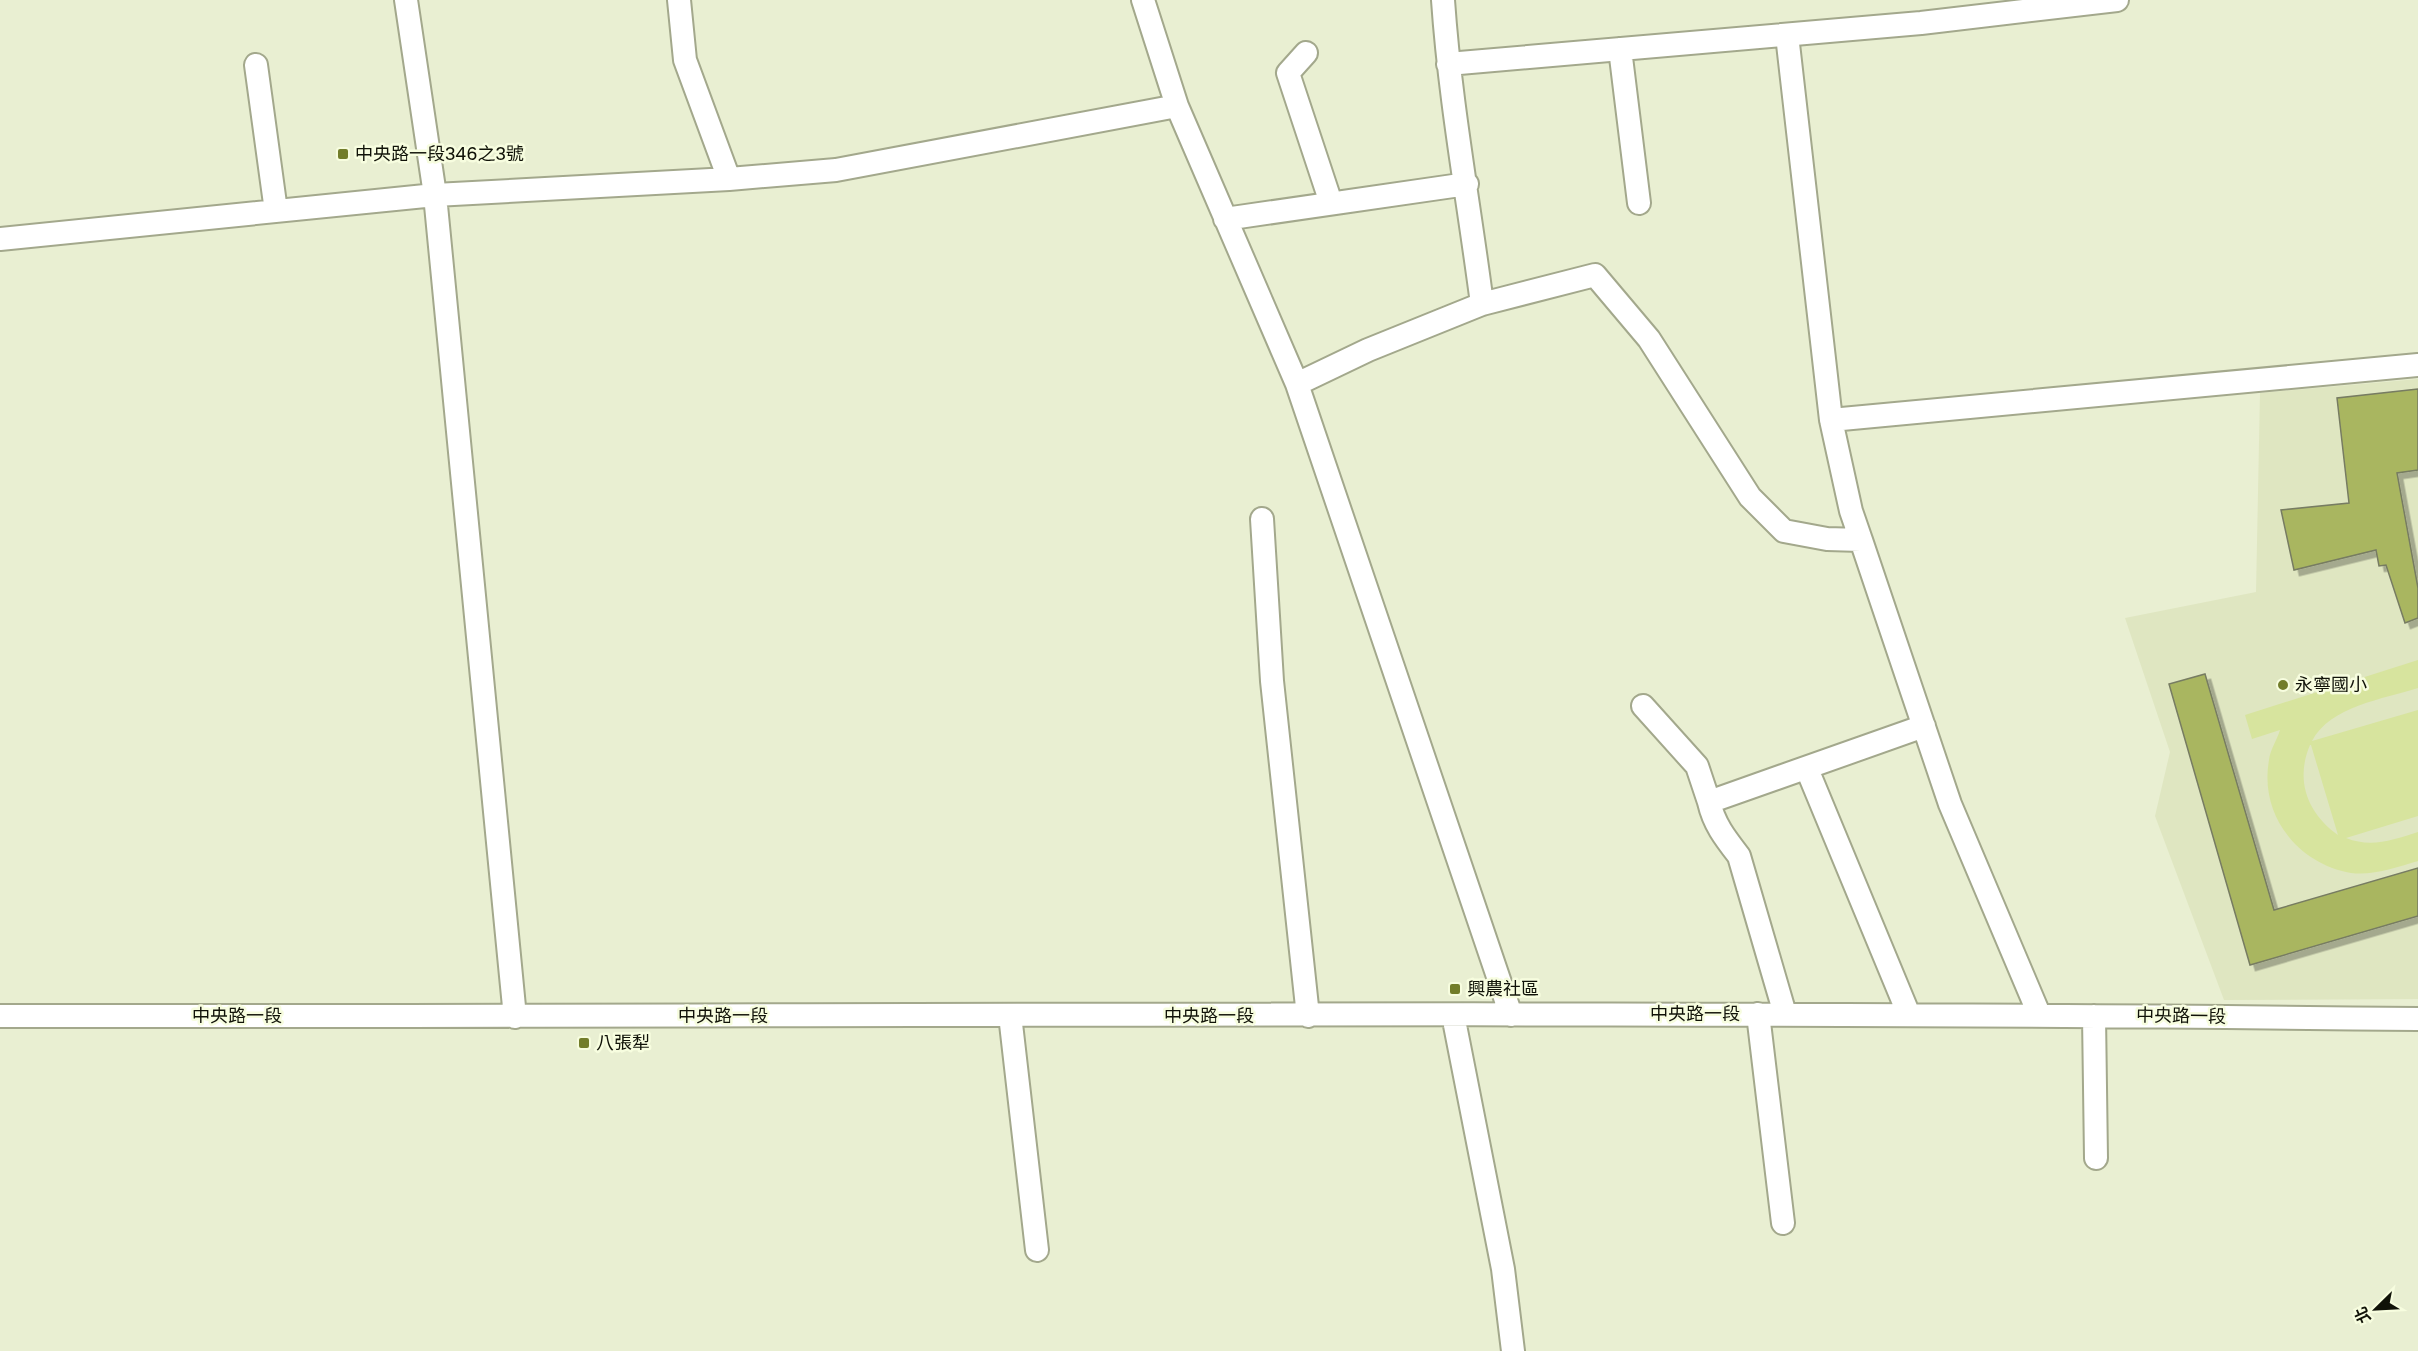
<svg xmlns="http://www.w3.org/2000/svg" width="2418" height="1351" viewBox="0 0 2418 1351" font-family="'Golos Text','Noto Sans TC',sans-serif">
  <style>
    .built { fill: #dfe6c1 }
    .green { fill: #d7e49e; fill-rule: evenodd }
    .building { fill: #a9b661; stroke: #777c62; stroke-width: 1.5; filter: url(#shadow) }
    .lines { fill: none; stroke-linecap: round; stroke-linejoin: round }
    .minor-casing { stroke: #a3a88c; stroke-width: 26 }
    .minor { stroke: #fff; stroke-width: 22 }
    .poi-dot { fill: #727d2a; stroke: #f7fddf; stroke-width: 2 }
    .labels { text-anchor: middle; stroke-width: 5; stroke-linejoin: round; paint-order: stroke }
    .poi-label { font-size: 18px; fill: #101208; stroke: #f7fddf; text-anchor: start }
    .street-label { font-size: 18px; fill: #101208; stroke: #f7fddf }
  </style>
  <defs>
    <filter id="shadow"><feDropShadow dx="5.5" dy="5.5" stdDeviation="0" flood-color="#0004"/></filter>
  </defs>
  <rect width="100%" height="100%" fill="#e9efd2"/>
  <path class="built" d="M 2418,379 L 2418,999 L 2224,1000 L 2155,816 L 2170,752 L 2125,618 L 2256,592 L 2260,393 Z"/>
  <path class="green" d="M 2418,660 L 2418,688 C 2384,699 2330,706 2312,741 L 2418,710 L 2418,816 L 2346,838 C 2371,848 2393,840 2418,832 L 2418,861 C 2397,867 2373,876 2351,873 C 2298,864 2259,815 2269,760 C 2270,750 2277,740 2280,730 L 2252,739 L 2245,715 ZM 2310,745 L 2311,745 L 2338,835 C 2307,813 2295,780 2310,745 Z"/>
  <path class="building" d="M 2418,389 L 2418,470 L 2397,473 L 2418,588 L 2418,618 L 2405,623 L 2386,565 L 2379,566 L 2376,550 L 2294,570 L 2281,510 L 2349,503 L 2337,398 Z
    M 2205,674 L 2274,910 L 2418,868 L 2418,916 L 2250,965 L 2169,684 Z"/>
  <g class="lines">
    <g class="minor-casing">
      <path id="minor" d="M 406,0 L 435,195 L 515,1017
        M 679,0 L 685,60 L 729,179
        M 1143,0 L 1177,106 L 1297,384 L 1511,1015
        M 1443,0 C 1450,102 1469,203 1482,304
        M 1620,49 L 1639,203
        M 1306,53 L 1288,73 L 1331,203
        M 1448,64 L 1921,23 L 2117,0
        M 256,65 L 276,211
        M 1225,219 L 1467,184
        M 0,239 L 435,195 L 729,179 L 836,170 L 1177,106
        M 1297,384 L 1368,350 L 1482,304 L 1595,275 L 1649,339 L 1750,497 L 1784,531 L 1827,539 L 1861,540 L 1851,511 L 1831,420 L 1787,35
        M 1831,420 L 2418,365
        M 1262,519 L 1272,681 L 1308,1016
        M 1861,540 L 1950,804 L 2039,1014
        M 1643,706 L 1697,766 L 1709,802
        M 1807,769 L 1909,1015
        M 1758,1014 L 1783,1223
        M 1785,1014 L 1739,856 C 1725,838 1714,824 1709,802 L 1924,726
        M 1010,1015 L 1037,1250
        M 1453,1015 L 1503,1269 L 1513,1351
        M 0,1016 C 806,1017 1612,1010 2418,1019
        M 2094,1016 L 2096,1158"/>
    </g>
    <use href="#minor" class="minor"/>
  </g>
  <g class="poi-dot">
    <rect x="337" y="148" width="12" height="12" rx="3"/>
    <circle cx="2283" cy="685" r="6"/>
    <rect x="1449" y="983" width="12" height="12" rx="3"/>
    <rect x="578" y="1037" width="12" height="12" rx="3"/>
  </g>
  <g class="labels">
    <g class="poi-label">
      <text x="355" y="160">中央路一段346之3號</text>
      <text x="2295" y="691">永寧國小</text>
      <text x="1467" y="995">興農社區</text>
      <text x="596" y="1049">八張犁</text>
    </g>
    <g class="street-label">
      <text x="1695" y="1020">中央路一段</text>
      <text x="237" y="1022">中央路一段</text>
      <text x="723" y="1022">中央路一段</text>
      <text x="1209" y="1022">中央路一段</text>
      <text transform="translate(2181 1016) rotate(1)" y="6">中央路一段</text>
    </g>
  </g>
  <g transform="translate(2376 1309) rotate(246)" stroke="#f7fddf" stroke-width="4.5" paint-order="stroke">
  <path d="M0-4.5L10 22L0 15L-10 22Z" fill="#101208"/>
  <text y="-9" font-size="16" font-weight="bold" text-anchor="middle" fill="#101208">北</text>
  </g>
</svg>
